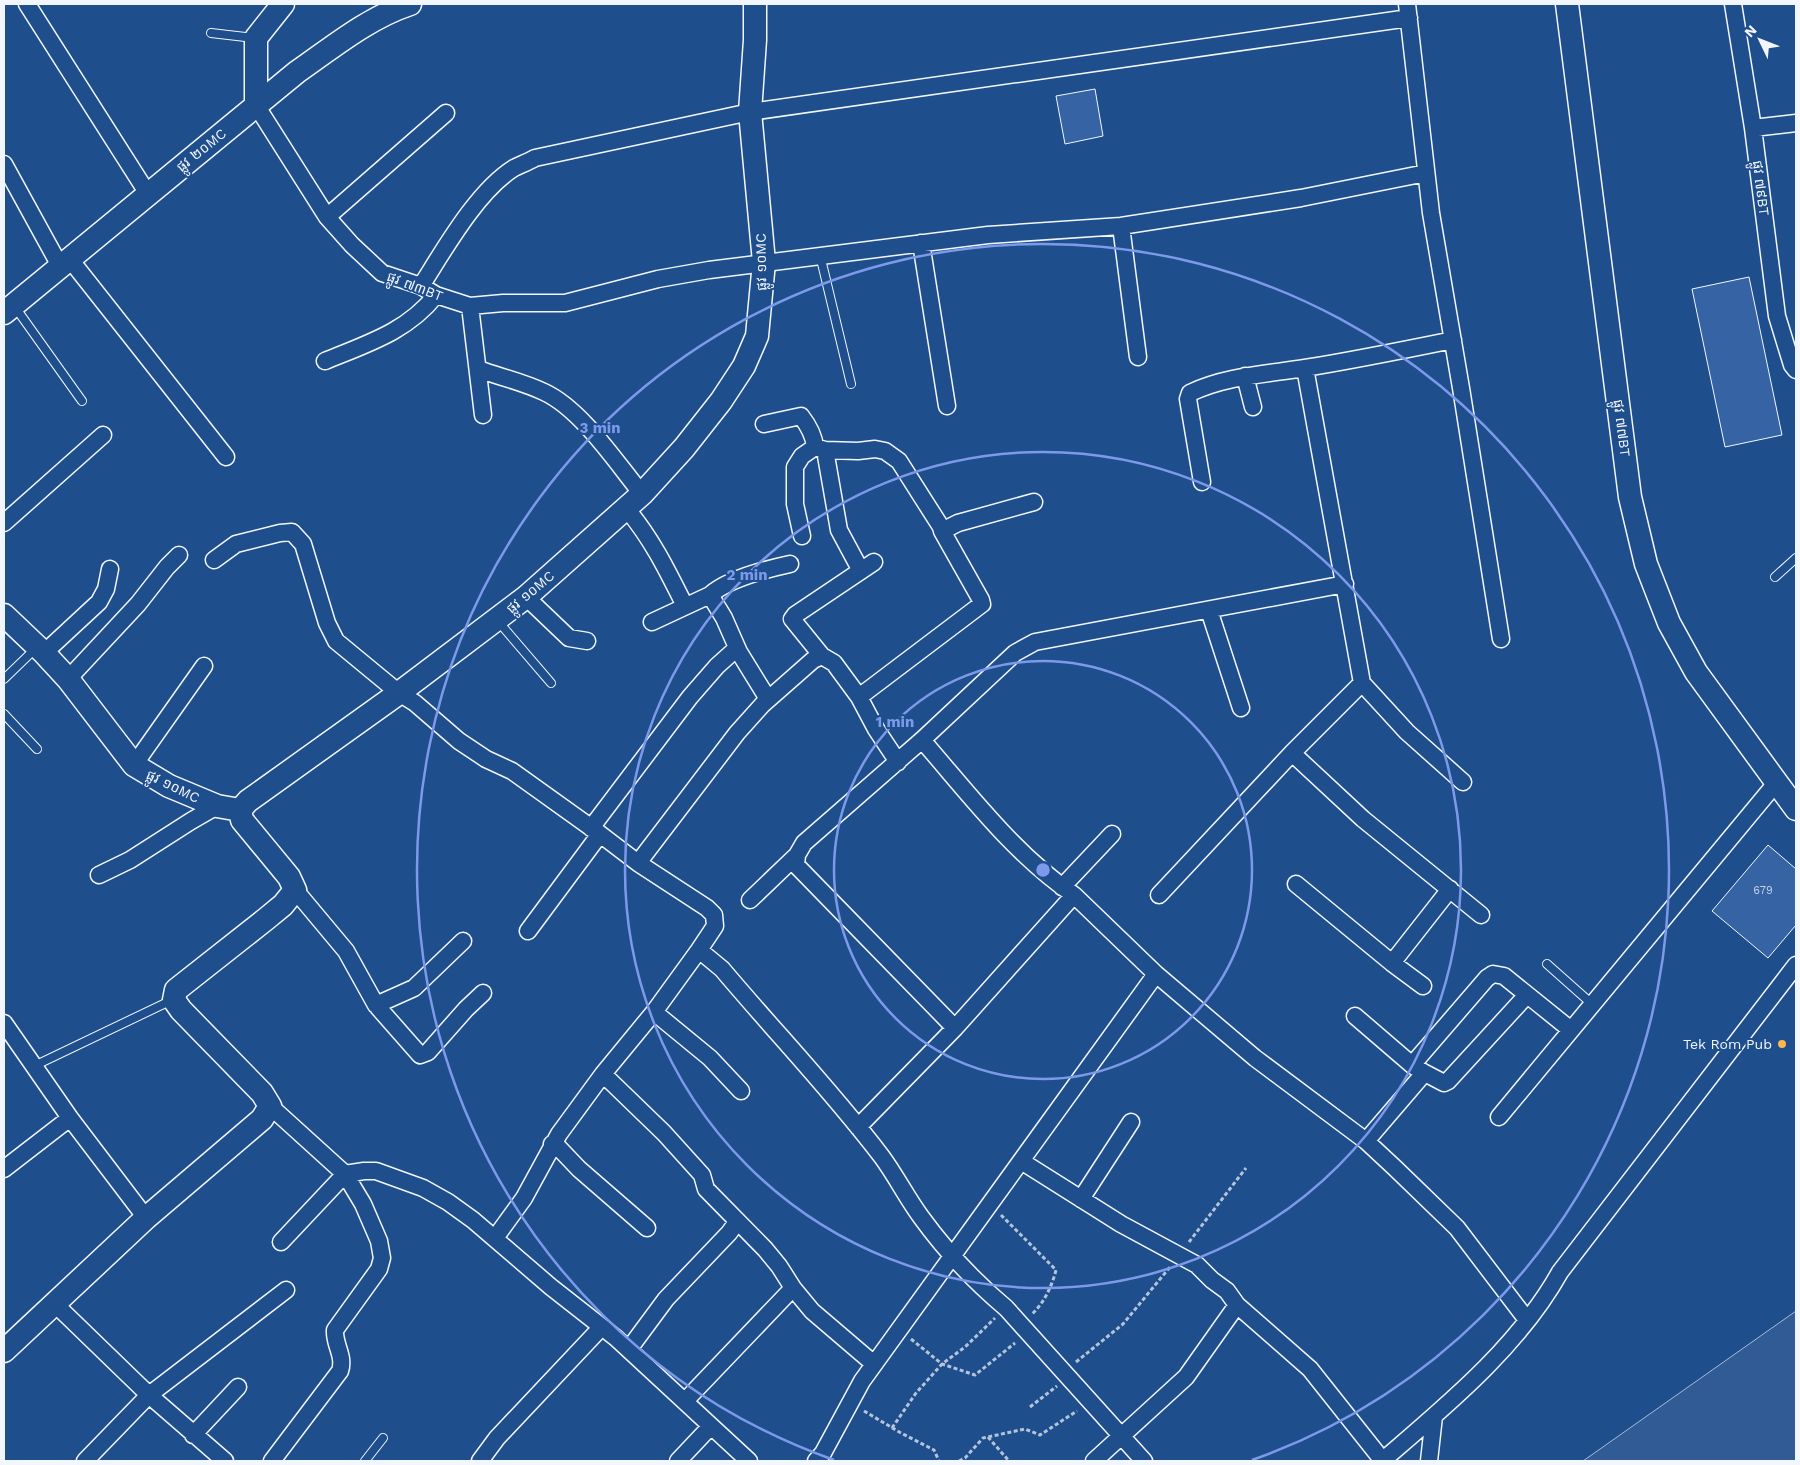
<svg xmlns="http://www.w3.org/2000/svg" width="1800" height="1465" viewBox="0 0 1800 1465" font-family="'Work Sans','Noto Sans Khmer',sans-serif">
  <style>
    .built { fill: #305b95; stroke: #a8bbd7 }
    .building { fill: #3563a3; stroke: #f2f6ff }
    .lines { fill: none; stroke-linecap: round; stroke-linejoin: round }
    .lane-casing { stroke: #f2f6ff; stroke-width: 10 }
    .street-casing { stroke: #f2f6ff; stroke-width: 19 }
    .secondary-casing { stroke: #f2f6ff; stroke-width: 25 }
    .path { stroke: #b3c4dc; stroke-width: 3; stroke-dasharray: 4 2.5; stroke-linecap: butt }
    .lane { stroke: #1f4e8c; stroke-width: 8 }
    .street { stroke: #1f4e8c; stroke-width: 16 }
    .secondary { stroke: #1f4e8c; stroke-width: 22 }
    .ring { fill: none; stroke: #7d9aea; stroke-width: 2.5 }
    .poi-dot { fill: #ffb74d; stroke: #1f4e8c; stroke-width: 2 }
    .labels { text-anchor: middle; stroke-width: 4; stroke-linejoin: round; paint-order: stroke }
    .number-label { font-size: 11px; fill: #c3d1e8 }
    .street-label { font-size: 14px; fill: #f2f6ff; stroke: #1f4e8c }
    .poi-label { font-size: 14px; fill: #f2f6ff; stroke: #1f4e8c; text-anchor: end }
    .centre { fill: #7d9aea; stroke: #1f4e8c; stroke-width: 2.5 }
    .ring-label { font-size: 15px; text-anchor: middle; font-weight: bold; fill: #7d9aea; stroke: #1f4e8c; stroke-width: 4; stroke-linejoin: round; paint-order: stroke }
  </style>
  <rect width="100%" height="100%" fill="#1f4e8c"/>
  <path class="built" d="M 1796,1311 L 1796,1461 L 1583,1461 Z"/>
  <path class="building" d="M 1095,89 L 1103,136 L 1065,144 L 1056,96 Z
    M 1749,277 L 1782,435 L 1725,447 L 1692,289 Z
    M 1768,845 L 1796,869 L 1796,925 L 1768,958 L 1712,911 Z"/>
  <g class="lines">
    <g class="lane-casing">
      <path id="lane" d="M 211,33 L 254,38
        M 820,255 L 851,384
        M 15,307 L 82,401
        M 1775,577 L 1796,558
        M 497,620 L 551,683
        M 4,679 L 36,648
        M 4,714 L 37,749
        M 1547,964 L 1592,1004
        M 34,1066 L 172,1000
        M 365,1461 L 383,1438"/>
    </g>
    <g class="street-casing">
      <path id="street" d="M 27,4 L 148,194
        M 1407,4 L 1431,213 L 1461,388 L 1501,639
        M 1733,4 L 1753,128 L 1777,316 L 1792,365 L 1796,370
        M 256,105 L 327,217 L 352,245 L 382,273 L 421,286 L 436,295 L 470,306 L 503,303 L 565,303 L 658,279 L 709,270 L 988,235 L 1121,226 L 1301,198 L 1426,173
        M 1753,128 L 1796,123
        M 4,164 L 60,266
        M 327,217 L 446,113
        M 1121,226 L 1138,357
        M 921,243 L 947,406
        M 69,258 L 226,457
        M 421,286 C 444,250 477,191 514,168 C 520,165 528,162 535,158 L 750,112 L 1409,18
        M 470,306 L 483,415
        M 325,361 C 366,344 407,332 436,295
        M 478,369 C 500,377 523,382 544,392 C 581,409 616,462 642,494
        M 1245,376 L 1253,407
        M 764,424 L 801,416 C 808,425 814,436 815,447
        M 815,447 L 825,450 L 858,451 L 875,449 L 885,451 L 899,461 L 941,527 L 942,531 L 981,600 L 982,604 L 859,697
        M 825,450 L 839,530 L 861,571
        M 1202,482 L 1188,399 L 1190,393 C 1225,376 1267,374 1305,368 C 1355,360 1404,350 1453,340
        M 626,508 C 652,539 667,570 685,606
        M 4,523 L 103,435
        M 942,531 L 958,523 L 1034,502
        M 802,536 L 795,504 L 795,467 L 802,456 L 815,447
        M 214,560 L 236,544 L 280,533 L 292,532 L 303,544 L 327,623 L 336,641 L 399,693 L 415,703 L 459,741 L 486,759 L 512,771 L 600,834 L 638,863 L 707,908 L 714,915 L 715,926 L 699,950 L 654,1012 L 603,1074 L 559,1134 L 524,1198 L 495,1238
        M 874,562 L 795,615 L 792,619 L 822,656 L 834,663 L 859,697 L 876,729 L 898,762
        M 710,595 L 724,618 L 739,652 L 768,699
        M 526,597 L 569,638 L 587,641
        M 1209,610 L 1241,708
        M 652,622 L 710,595 C 728,579 767,569 790,564
        M 44,653 L 99,602 L 106,589 L 110,569
        M 68,679 L 138,604 L 167,567 L 179,555
        M 1362,683 L 1407,732 L 1463,782
        M 922,740 C 969,794 1014,854 1074,895 L 1156,974 L 1255,1058 L 1366,1141 L 1395,1168 L 1457,1228 L 1527,1320
        M 1292,753 L 1363,819 L 1481,915
        M 134,765 L 204,666
        M 591,828 L 690,697 L 717,666 L 737,648
        M 638,863 L 737,733 L 763,704 L 813,660 L 822,656
        M 99,875 L 130,860 L 191,821 L 217,806
        M 1296,884 L 1392,963 L 1423,986
        M 1062,887 L 1112,834
        M 295,890 L 346,951 L 376,1005 L 420,1055 L 428,1052 L 466,1009 L 483,993
        M 1159,895 L 1292,753 L 1362,683 L 1305,368
        M 750,900 L 797,855
        M 528,931 L 600,834
        M 699,950 L 722,969 C 775,1032 832,1091 882,1157 C 896,1176 907,1198 921,1217 C 945,1250 975,1282 1006,1308 L 1144,1461
        M 1392,963 L 1450,889
        M 376,1005 L 414,988 L 463,941
        M 654,1012 L 710,1058 L 741,1091
        M 1355,1016 L 1412,1065 L 1423,1072 L 1420,1078 L 1366,1141
        M 4,1023 L 70,1118 L 146,1218
        M 955,1028 L 796,865 L 797,855 L 804,843 L 922,740 L 1015,653 L 1035,642 L 1345,584
        M 1412,1065 L 1487,978 L 1493,974 L 1504,976 L 1571,1030
        M 1423,1072 L 1444,1083 L 1448,1081 L 1527,995
        M 603,1074 L 664,1133 L 702,1175 L 706,1189 L 765,1249 L 779,1266 L 793,1288 L 812,1311 L 874,1364
        M 270,1106 L 345,1174 L 363,1204 L 379,1241 L 382,1258 L 379,1269 L 335,1330 C 334,1345 345,1356 340,1371 L 272,1461
        M 1499,1117 L 1776,783
        M 858,1127 L 955,1028 L 1074,895
        M 552,1144 L 559,1148 L 579,1169 L 647,1228
        M 1021,1161 L 1121,1224 L 1197,1265 L 1212,1280 L 1227,1291 L 1237,1305 L 1310,1369 L 1383,1461
        M 4,1169 L 70,1118
        M 1081,1199 L 1131,1122
        M 281,1242 L 345,1174 L 364,1171 L 376,1171 L 423,1188 L 448,1202 L 473,1220 L 551,1287 L 616,1338 L 749,1461
        M 55,1304 L 149,1395 L 85,1461
        M 629,1349 L 666,1299 L 729,1233 L 737,1222
        M 685,1401 L 793,1288
        M 193,1435 L 238,1387
        M 225,1461 L 149,1395 L 286,1290
        M 480,1461 L 497,1438 L 596,1333 L 600,1326
        M 678,1461 L 711,1426
        M 816,1461 L 823,1453 L 862,1381 L 1156,974
        M 1094,1461 L 1186,1377 L 1237,1305
        M 1382,1461 C 1447,1405 1518,1347 1560,1272 L 1796,965
        M 1429,1461 L 1434,1416"/>
    </g>
    <g class="secondary-casing">
      <path id="secondary" d="M 1567,4 L 1630,497 L 1646,564 L 1669,623 L 1696,672 L 1796,809
        M 256,105 L 256,38 L 283,4
        M 4,313 L 297,72 C 333,47 368,18 410,4
        M 4,615 L 44,653 L 68,679 L 134,765 L 169,786 L 217,806 L 240,810 L 248,801 L 399,693 L 526,597 L 642,494 L 684,448 L 721,401 L 744,366 L 757,336 L 764,262 L 750,112 L 755,40 L 755,4
        M 4,1351 L 146,1218 L 262,1119 L 270,1106 L 262,1093 L 181,1010 L 174,1000 L 176,990 L 266,919 L 283,905 L 295,890 L 289,877 L 242,820 L 240,810"/>
    </g>
    <path class="path" d="M 1001,1215 L 1056,1270 C 1052,1286 1044,1303 1032,1314
      M 1189,1242 L 1246,1168
      M 911,1339 L 942,1364 L 975,1375 L 1015,1343
      M 1076,1362 L 1123,1324 L 1170,1267
      M 1030,1407 L 1057,1386
      M 864,1411 L 901,1433 L 934,1450 L 939,1461
      M 892,1428 L 916,1393 L 942,1364 L 965,1347 L 995,1318
      M 988,1437 L 1009,1461
      M 959,1461 L 965,1458 L 983,1438 L 1025,1429 L 1040,1435 L 1077,1411"/>
    <use href="#lane" class="lane"/>
    <use href="#street" class="street"/>
    <use href="#secondary" class="secondary"/>
  </g>
  <g class="ring">
    <circle cx="1043" cy="870" r="209"/>
    <circle cx="1043" cy="870" r="418"/>
    <path d="M834 1460A626 626 0 1 1 1252 1460"/>
  </g>
  <circle class="poi-dot" cx="1782" cy="1044" r="5"/>
  <g class="labels">
    <g class="number-label">
      <text x="1763" y="894">679</text>
    </g>
    <g class="street-label">
      <text transform="translate(201 150) rotate(-39)" y="5">ផ្លូវ ២០MC</text>
      <text transform="translate(1761 188) rotate(83)" y="5">ផ្លូវ ៧៩BT</text>
      <text transform="translate(761 262) rotate(-91)" y="5">ផ្លូវ ១០MC</text>
      <text transform="translate(415 286) rotate(21)" y="5">ផ្លូវ ៧៣BT</text>
      <text transform="translate(1622 428) rotate(83)" y="5">ផ្លូវ ៧៧BT</text>
      <text transform="translate(530 592) rotate(-40)" y="5">ផ្លូវ ១០MC</text>
      <text transform="translate(173 786) rotate(26)" y="5">ផ្លូវ ១០MC</text>
    </g>
    <g class="poi-label">
      <text x="1772" y="1049">Tek Rom Pub</text>
    </g>
  </g>
  <circle cx="1043" cy="870" r="8" class="centre"/>
  <g class="ring-label">
    <text x="600" y="433">3 min</text>
    <text x="747" y="580">2 min</text>
    <text x="895" y="727">1 min</text>
  </g>
  <rect width="1800" height="1465" fill="none" stroke="#f2f6ff" stroke-width="10"/>
  <g transform="translate(1760 40) rotate(313)" stroke="#1f4e8c" stroke-width="4" paint-order="stroke">
  <path d="M0-4L9 19L0 12L-9 19Z" fill="#f2f6ff"/>
  <text y="-8" font-size="14" font-weight="bold" text-anchor="middle" fill="#f2f6ff">N</text>
  </g>
</svg>
